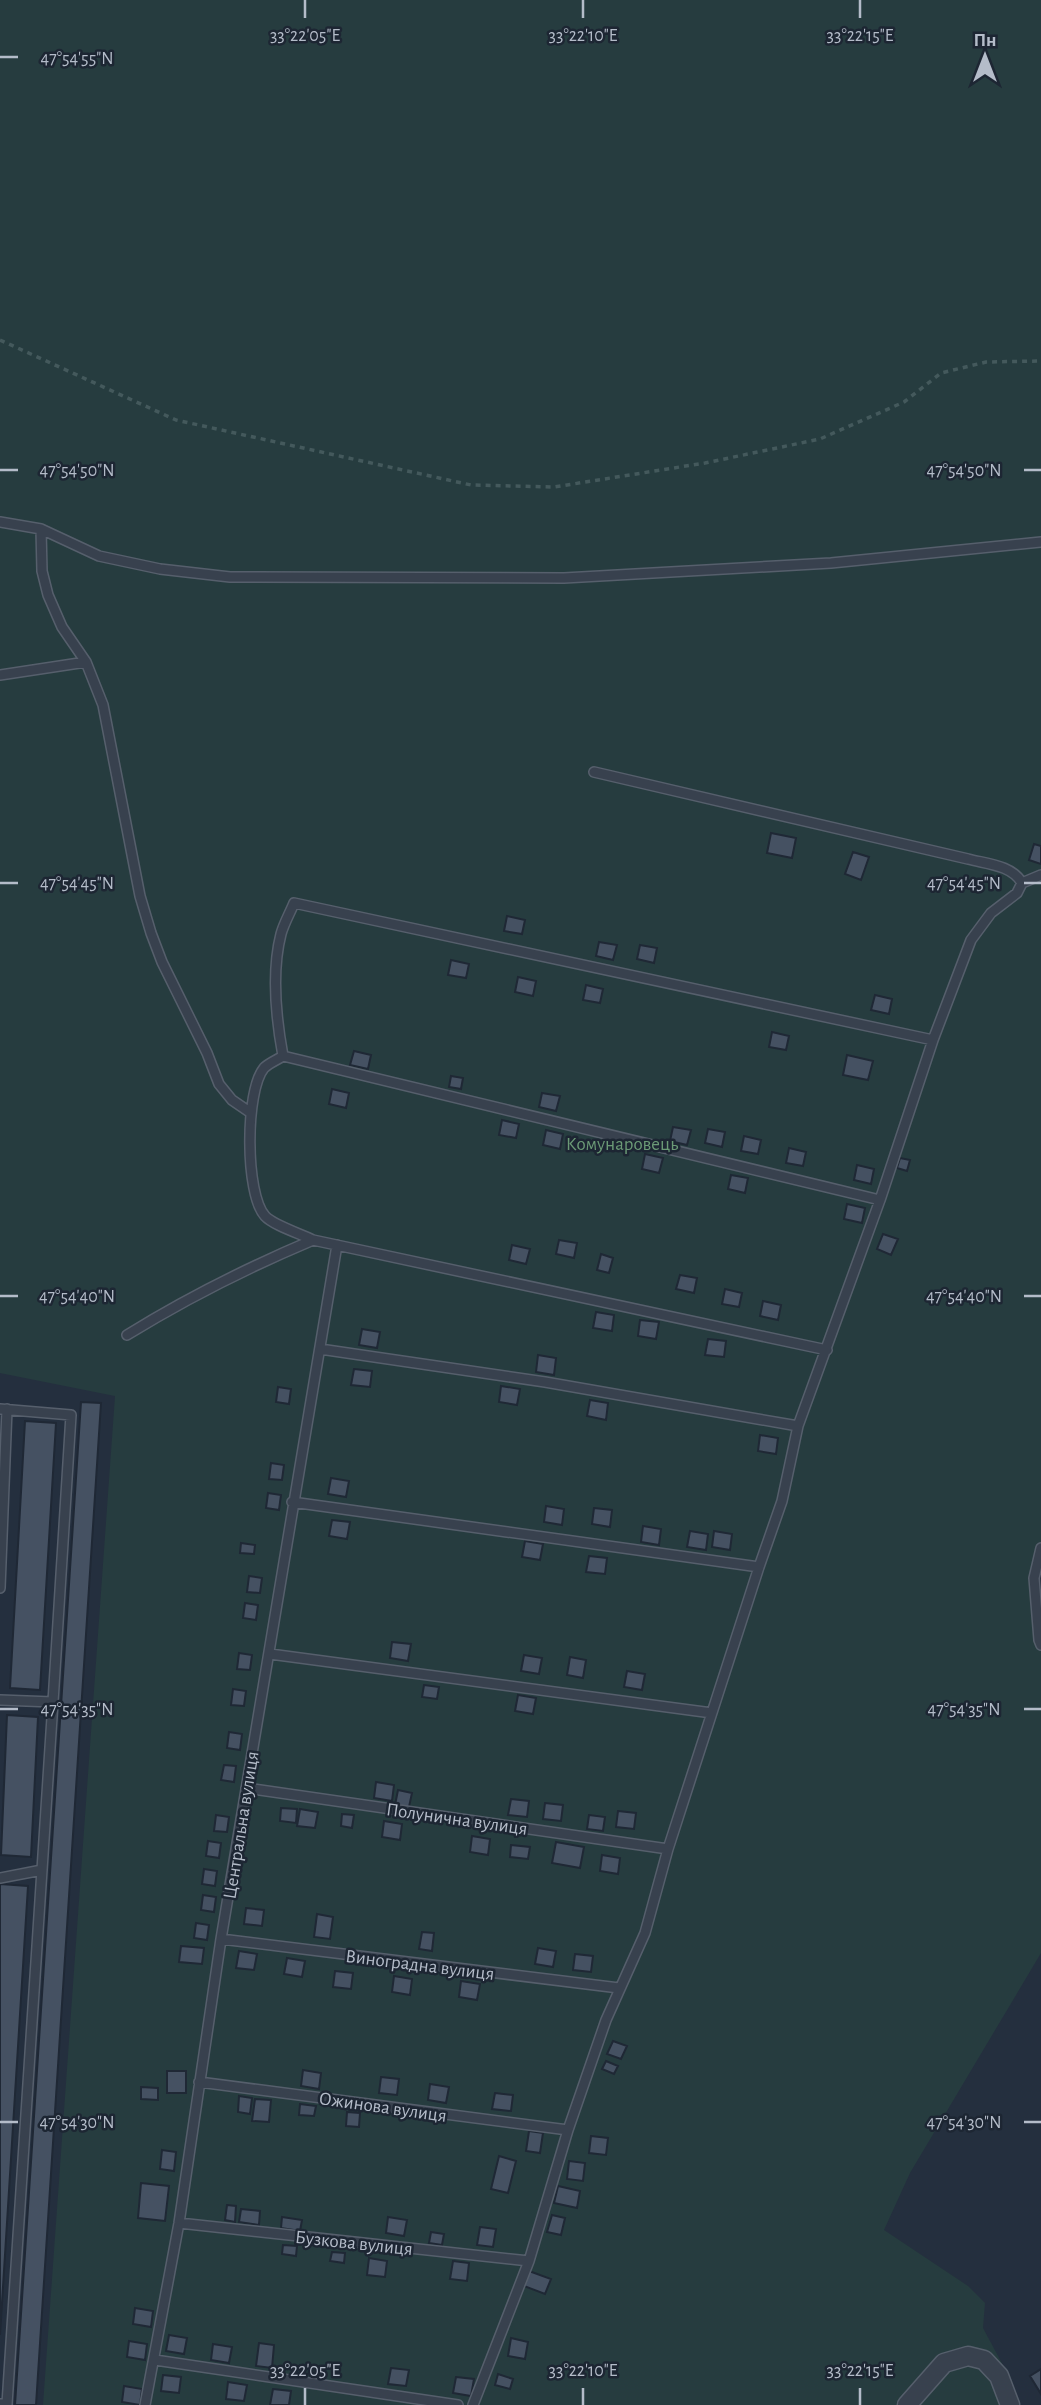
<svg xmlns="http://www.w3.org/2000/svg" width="1041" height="2405" viewBox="0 0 1041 2405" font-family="'Alegreya Sans',sans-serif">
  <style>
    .green { fill: #263c3f }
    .building { fill: #455162; stroke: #1f2835; stroke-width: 2 }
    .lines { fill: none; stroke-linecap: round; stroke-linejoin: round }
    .lane-casing { stroke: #565f6c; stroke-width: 12 }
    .street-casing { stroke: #565f6c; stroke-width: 21 }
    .path { stroke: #44595c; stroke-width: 3.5; stroke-dasharray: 5 5; stroke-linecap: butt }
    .lane { stroke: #38414e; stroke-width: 9 }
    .street { stroke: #38414e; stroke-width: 18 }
    .ticks { fill: none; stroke: #b4bcc9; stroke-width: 2.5 }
    .labels { text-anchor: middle; stroke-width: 5; stroke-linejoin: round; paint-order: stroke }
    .park-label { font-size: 19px; fill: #6b9a76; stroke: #1d2633 }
    .street-label { font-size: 19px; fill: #b4bcc9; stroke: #1d2633 }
    .ticks-label { font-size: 18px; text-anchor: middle; fill: #b4bcc9; stroke: #1d2633; stroke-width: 5; stroke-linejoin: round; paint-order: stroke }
  </style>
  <rect width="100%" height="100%" fill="#242f3e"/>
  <path class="green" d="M 0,0 L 1041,0 L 1041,1548 L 1034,1578 L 1041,1645 L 1041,1953 L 910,2173 L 884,2230 L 968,2286 L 985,2303 L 983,2328 L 1005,2369 L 986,2353 L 939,2358 L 897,2405 L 43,2405 L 115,1396 L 0,1373 Z
    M 966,2363 C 988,2370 994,2385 1002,2405 L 913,2405 L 939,2375 Z"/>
  <path class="building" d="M 771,833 L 796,838 L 792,858 L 767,853 Z
    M 1034,844 L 1041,846 L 1041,864 L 1029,860 Z
    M 853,852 L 869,857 L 861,880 L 845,874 Z
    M 507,916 L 525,920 L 522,934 L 504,931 Z
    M 599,942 L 617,945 L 613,960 L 596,956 Z
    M 640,945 L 657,948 L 654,963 L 637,959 Z
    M 451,960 L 469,964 L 466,978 L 448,975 Z
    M 518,977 L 536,981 L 533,996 L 515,992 Z
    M 586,985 L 603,989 L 600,1003 L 583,1000 Z
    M 875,995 L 892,999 L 889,1014 L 871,1010 Z
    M 772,1032 L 789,1036 L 786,1050 L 769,1047 Z
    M 354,1051 L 371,1055 L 368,1069 L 350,1065 Z
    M 847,1055 L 873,1061 L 868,1080 L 843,1075 Z
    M 451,1076 L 463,1078 L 461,1089 L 449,1087 Z
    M 332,1089 L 349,1093 L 346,1108 L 329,1104 Z
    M 542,1093 L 560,1096 L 556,1111 L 539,1107 Z
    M 502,1120 L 519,1124 L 516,1138 L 499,1135 Z
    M 673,1127 L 691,1130 L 687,1145 L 670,1141 Z
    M 708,1129 L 725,1132 L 722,1147 L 705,1143 Z
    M 546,1130 L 563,1134 L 560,1149 L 543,1145 Z
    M 744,1136 L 761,1140 L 758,1154 L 741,1151 Z
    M 789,1148 L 806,1152 L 803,1166 L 786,1163 Z
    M 645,1154 L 663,1158 L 659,1173 L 642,1169 Z
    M 900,1158 L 910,1160 L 907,1171 L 897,1168 Z
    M 857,1165 L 874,1169 L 871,1184 L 854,1180 Z
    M 731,1175 L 748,1178 L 745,1193 L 728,1189 Z
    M 847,1204 L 865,1208 L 862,1223 L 844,1219 Z
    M 883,1234 L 898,1239 L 891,1255 L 877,1249 Z
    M 559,1240 L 577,1243 L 574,1258 L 556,1254 Z
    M 512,1245 L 530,1249 L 526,1264 L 509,1260 Z
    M 601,1254 L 613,1258 L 609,1273 L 597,1270 Z
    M 680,1275 L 697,1278 L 694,1293 L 676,1289 Z
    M 725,1289 L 742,1293 L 739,1307 L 722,1304 Z
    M 763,1301 L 781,1305 L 778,1320 L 760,1316 Z
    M 596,1312 L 614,1315 L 612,1331 L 593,1328 Z
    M 640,1320 L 659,1322 L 656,1339 L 638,1336 Z
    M 362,1329 L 380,1332 L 377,1348 L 359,1345 Z
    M 708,1339 L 726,1341 L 724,1357 L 705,1355 Z
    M 538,1355 L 556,1358 L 554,1375 L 536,1372 Z
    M 354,1369 L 372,1371 L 370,1387 L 351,1385 Z
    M 501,1386 L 520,1389 L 517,1405 L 499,1402 Z
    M 278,1387 L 291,1389 L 289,1404 L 276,1402 Z
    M 590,1400 L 608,1403 L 606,1420 L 587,1416 Z
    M 81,1402 L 101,1403 L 36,2405 L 15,2405 Z
    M 25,1421 L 56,1423 L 40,1690 L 10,1688 Z
    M 760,1435 L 778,1438 L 776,1454 L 758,1451 Z
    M 271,1463 L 284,1465 L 282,1480 L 269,1479 Z
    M 331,1478 L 349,1481 L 346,1497 L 328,1494 Z
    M 268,1493 L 281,1495 L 279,1510 L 266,1508 Z
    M 546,1506 L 564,1509 L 562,1525 L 544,1522 Z
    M 594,1508 L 612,1510 L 610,1527 L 592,1524 Z
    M 332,1520 L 350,1522 L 347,1539 L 329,1536 Z
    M 643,1526 L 661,1529 L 659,1545 L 641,1542 Z
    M 690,1531 L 708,1534 L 706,1550 L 687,1547 Z
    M 714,1531 L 732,1534 L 730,1550 L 712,1547 Z
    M 525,1541 L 543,1544 L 540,1560 L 522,1557 Z
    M 241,1543 L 255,1545 L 254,1554 L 240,1553 Z
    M 589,1556 L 607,1558 L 605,1574 L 586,1572 Z
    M 249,1576 L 262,1578 L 260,1593 L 247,1592 Z
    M 245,1603 L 258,1605 L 256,1620 L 243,1618 Z
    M 392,1642 L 411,1644 L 408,1661 L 390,1658 Z
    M 239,1653 L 252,1655 L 250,1670 L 237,1669 Z
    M 524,1655 L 542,1658 L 539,1674 L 521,1671 Z
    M 570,1657 L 586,1660 L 583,1678 L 567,1675 Z
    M 627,1671 L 645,1674 L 642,1690 L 624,1687 Z
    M 424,1685 L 439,1687 L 437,1699 L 422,1697 Z
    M 233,1689 L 246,1691 L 244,1706 L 231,1705 Z
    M 518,1695 L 536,1698 L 533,1714 L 515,1711 Z
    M 7,1715 L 38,1717 L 31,1857 L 1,1855 Z
    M 229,1732 L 242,1734 L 240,1750 L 227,1748 Z
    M 224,1765 L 236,1766 L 234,1782 L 221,1780 Z
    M 376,1782 L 394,1785 L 392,1801 L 374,1798 Z
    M 398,1790 L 412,1793 L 409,1807 L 395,1805 Z
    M 511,1799 L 529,1801 L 527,1817 L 508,1815 Z
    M 545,1803 L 563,1805 L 561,1821 L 543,1819 Z
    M 281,1808 L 297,1809 L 296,1823 L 280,1821 Z
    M 300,1809 L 318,1812 L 315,1828 L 297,1826 Z
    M 618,1811 L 636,1813 L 634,1829 L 616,1827 Z
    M 342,1814 L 354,1815 L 352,1828 L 341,1826 Z
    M 216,1815 L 229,1817 L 227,1832 L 214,1831 Z
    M 589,1815 L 605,1817 L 603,1831 L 587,1829 Z
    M 384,1821 L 402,1824 L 400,1840 L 382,1837 Z
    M 472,1836 L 490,1839 L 488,1855 L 470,1852 Z
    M 208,1841 L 221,1843 L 219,1858 L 206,1856 Z
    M 556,1842 L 584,1847 L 580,1868 L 552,1863 Z
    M 511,1845 L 530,1847 L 528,1859 L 510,1857 Z
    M 602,1855 L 620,1858 L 618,1874 L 600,1871 Z
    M 204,1869 L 217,1871 L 215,1886 L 202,1884 Z
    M 0,1884 L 28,1886 L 0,2335 Z
    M 203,1895 L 216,1897 L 214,1912 L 201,1910 Z
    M 246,1908 L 264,1910 L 262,1926 L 244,1924 Z
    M 317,1914 L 333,1917 L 330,1939 L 314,1937 Z
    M 196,1923 L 209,1925 L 207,1940 L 194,1938 Z
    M 422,1932 L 434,1933 L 432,1951 L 419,1949 Z
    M 181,1946 L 204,1948 L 202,1964 L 179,1962 Z
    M 538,1948 L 556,1951 L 553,1967 L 535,1964 Z
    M 239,1951 L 257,1954 L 254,1970 L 236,1968 Z
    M 575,1954 L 593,1956 L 591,1972 L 573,1970 Z
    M 287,1958 L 305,1961 L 302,1977 L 284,1974 Z
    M 335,1971 L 353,1973 L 351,1989 L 333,1987 Z
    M 394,1976 L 412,1979 L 410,1995 L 392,1992 Z
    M 461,1981 L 480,1984 L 477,2000 L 459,1997 Z
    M 613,2041 L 627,2046 L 621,2059 L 607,2054 Z
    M 606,2061 L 618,2066 L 614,2074 L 602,2069 Z
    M 303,2070 L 321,2073 L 319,2089 L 301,2086 Z
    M 167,2071 L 186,2071 L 186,2093 L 167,2093 Z
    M 381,2077 L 399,2079 L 397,2095 L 379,2093 Z
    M 430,2084 L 449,2087 L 446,2103 L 428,2100 Z
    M 141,2087 L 158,2088 L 158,2100 L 141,2099 Z
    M 495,2093 L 513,2095 L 511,2111 L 492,2109 Z
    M 239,2096 L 252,2098 L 250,2114 L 238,2112 Z
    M 255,2099 L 271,2100 L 269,2122 L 252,2121 Z
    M 300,2104 L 316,2106 L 314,2116 L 299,2115 Z
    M 347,2112 L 360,2113 L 359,2127 L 346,2126 Z
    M 529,2131 L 543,2133 L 540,2153 L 526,2151 Z
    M 591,2136 L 608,2138 L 606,2155 L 589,2153 Z
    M 162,2150 L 176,2152 L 174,2171 L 160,2169 Z
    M 499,2156 L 516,2161 L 508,2193 L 491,2189 Z
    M 569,2161 L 585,2163 L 583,2181 L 567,2179 Z
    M 141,2183 L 169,2186 L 165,2221 L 138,2218 Z
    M 558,2186 L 580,2191 L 577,2208 L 554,2203 Z
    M 227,2205 L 236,2206 L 235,2222 L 225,2220 Z
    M 241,2209 L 260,2211 L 259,2225 L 239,2222 Z
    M 552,2215 L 565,2218 L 561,2235 L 547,2232 Z
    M 282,2217 L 302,2220 L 300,2231 L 281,2228 Z
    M 388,2217 L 407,2220 L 404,2236 L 386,2233 Z
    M 480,2227 L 496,2229 L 493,2247 L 477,2245 Z
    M 431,2232 L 444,2234 L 442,2245 L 429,2243 Z
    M 283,2245 L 297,2246 L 296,2256 L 282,2254 Z
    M 332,2252 L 345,2253 L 344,2263 L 330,2261 Z
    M 369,2258 L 387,2261 L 385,2277 L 367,2275 Z
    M 453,2261 L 469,2263 L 467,2281 L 450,2279 Z
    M 529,2271 L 551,2279 L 545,2294 L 524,2286 Z
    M 135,2308 L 153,2311 L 151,2327 L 133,2324 Z
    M 169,2335 L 187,2338 L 184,2354 L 166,2351 Z
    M 511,2338 L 528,2342 L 525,2359 L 508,2356 Z
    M 129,2341 L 147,2344 L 145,2360 L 127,2357 Z
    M 259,2343 L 274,2345 L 272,2368 L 256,2366 Z
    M 213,2344 L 232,2347 L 229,2363 L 211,2360 Z
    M 391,2368 L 409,2370 L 406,2386 L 388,2384 Z
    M 1041,2369 L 1041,2394 L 1030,2376 Z
    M 498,2374 L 513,2379 L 510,2389 L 495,2385 Z
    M 163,2375 L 181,2377 L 179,2393 L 161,2391 Z
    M 456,2377 L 474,2379 L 471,2396 L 453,2393 Z
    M 228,2382 L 247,2385 L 244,2401 L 226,2399 Z
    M 124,2386 L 142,2389 L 140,2405 L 122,2402 Z
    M 273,2389 L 291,2391 L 289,2405 L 270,2405 Z"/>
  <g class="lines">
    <g class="lane-casing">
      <path id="lane" d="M 0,522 L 41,529 L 99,556 L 160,569 L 230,577 L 564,578 L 831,563 L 1041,542
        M 41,529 L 42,571 L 48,595 L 62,627 L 86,662 L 103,705 L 140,896 L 151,933 L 162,962 L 207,1053 L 219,1084 L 232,1100 L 251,1113
        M 0,675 L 86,662
        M 594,772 L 968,859 C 987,864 1012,865 1022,883
        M 283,1056 L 880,1200
        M 127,1335 C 187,1298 249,1267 313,1240
        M 320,1349 L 545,1382 L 798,1426
        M 827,1350 L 313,1240 C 301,1234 273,1225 265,1216 C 245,1194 245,1091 264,1068 C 269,1063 277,1060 283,1056 C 276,1018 271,973 281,934 C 284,923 290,913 294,903 L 933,1040
        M 0,1409 L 71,1415 L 53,1702 L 0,1700
        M 292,1502 L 759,1567
        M 1041,1548 L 1034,1578 L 1039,1640 L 1041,1645
        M 0,1588 L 7,1409
        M 270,1654 L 712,1713
        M 246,1788 L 668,1849
        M 0,1878 L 42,1870
        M 221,1939 L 619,1988
        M 199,2082 L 568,2130
        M 179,2223 L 529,2261
        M 155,2360 L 458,2405
        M 0,2404 L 7,2404 L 53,1702
        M 145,2405 L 179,2223 L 221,1939 L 337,1245
        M 473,2405 L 529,2261 L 568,2130 L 606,2020 L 645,1933 L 668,1849 L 759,1567 L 782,1501 L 798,1426 L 880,1200 L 933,1040 L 971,940 L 991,913 L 1017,893 L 1022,883 L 1041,875"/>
    </g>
    <g class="street-casing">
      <path id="street" d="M 907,2405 L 944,2363 L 968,2356 L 984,2360 L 999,2376 L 1010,2405"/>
    </g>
    <path class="path" d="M 0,340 L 176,420 L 471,485 L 554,487 L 705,463 L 820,439 L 904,402 L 941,373 L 986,362 L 1041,361"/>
    <use href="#lane" class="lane"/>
    <use href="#street" class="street"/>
  </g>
  <path class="ticks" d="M 305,0 L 305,18M 583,0 L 583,18M 860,0 L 860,18M 0,57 L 18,57M 0,470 L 18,470M 1024,470 L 1041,470M 0,883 L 18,883M 1024,883 L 1041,883M 0,1296 L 18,1296M 1024,1296 L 1041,1296M 0,1709 L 18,1709M 1024,1709 L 1041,1709M 0,2122 L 18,2122M 1024,2122 L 1041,2122M 305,2388 L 305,2405M 583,2388 L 583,2405M 860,2388 L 860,2405"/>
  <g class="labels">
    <g class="park-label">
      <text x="622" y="1150">Комунаровець</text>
    </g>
    <g class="street-label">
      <text transform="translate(457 1818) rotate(8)" y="7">Полунична вулиця</text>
      <text transform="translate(240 1825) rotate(-81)" y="7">Центральна вулиця</text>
      <text transform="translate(420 1964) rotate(7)" y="7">Виноградна вулиця</text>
      <text transform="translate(383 2106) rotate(8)" y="7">Ожинова вулиця</text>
      <text transform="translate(354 2242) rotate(6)" y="7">Бузкова вулиця</text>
    </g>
  </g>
  <g class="ticks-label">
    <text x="305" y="41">33°22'05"E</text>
    <text x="583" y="41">33°22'10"E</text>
    <text x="860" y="41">33°22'15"E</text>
    <text x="77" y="64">47°54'55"N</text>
    <text x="77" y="476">47°54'50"N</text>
    <text x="964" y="476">47°54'50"N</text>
    <text x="77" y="889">47°54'45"N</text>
    <text x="964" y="889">47°54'45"N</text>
    <text x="77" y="1302">47°54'40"N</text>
    <text x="964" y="1302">47°54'40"N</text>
    <text x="77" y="1715">47°54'35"N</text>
    <text x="964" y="1715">47°54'35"N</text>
    <text x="77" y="2128">47°54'30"N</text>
    <text x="964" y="2128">47°54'30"N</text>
    <text x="305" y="2376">33°22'05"E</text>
    <text x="583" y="2376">33°22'10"E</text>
    <text x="860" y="2376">33°22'15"E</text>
  </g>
  <g transform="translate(985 56)" stroke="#1d2633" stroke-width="5" paint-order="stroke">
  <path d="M0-5L12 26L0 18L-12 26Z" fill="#b4bcc9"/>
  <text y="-10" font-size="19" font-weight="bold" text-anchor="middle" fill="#b4bcc9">Пн</text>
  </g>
</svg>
